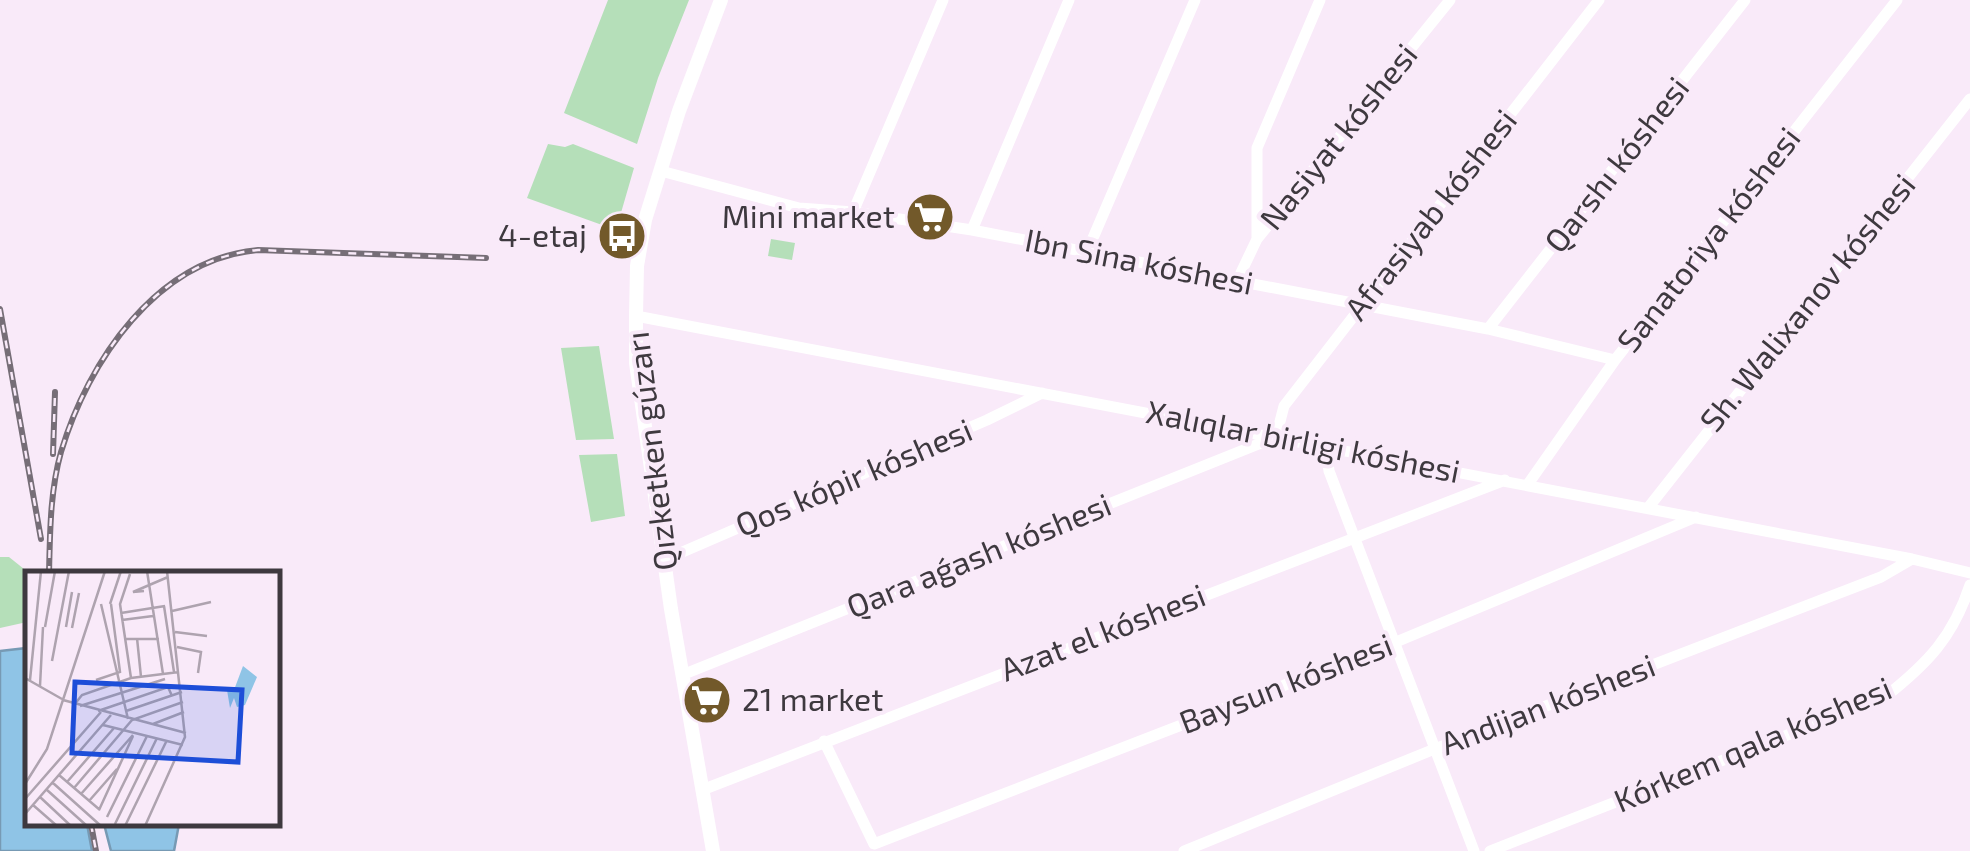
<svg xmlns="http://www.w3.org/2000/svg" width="1970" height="851" viewBox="0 0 1970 851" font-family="'Exo 2',sans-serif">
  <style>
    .green { fill: #b5dfb9 }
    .water { fill: #8fc4e6; stroke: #779ab4; stroke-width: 2.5 }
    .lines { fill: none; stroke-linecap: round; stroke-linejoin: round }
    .minor { stroke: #fff; stroke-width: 11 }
    .tertiary { stroke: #fff; stroke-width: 14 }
    .rail-casing { stroke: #766e77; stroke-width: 6 }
    .rail { stroke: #f9eaf9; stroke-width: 2.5; stroke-dasharray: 8; stroke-linecap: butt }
    .labels { text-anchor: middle; stroke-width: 8; stroke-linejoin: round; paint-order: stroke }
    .street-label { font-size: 32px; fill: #3e393f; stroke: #f9eaf9 }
    .poi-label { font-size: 32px; fill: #3e393f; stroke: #f9eaf9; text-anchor: end }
    .inset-road { fill: none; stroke: #aea3af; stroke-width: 2.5 }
    .view { fill: #1d4ed8; fill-opacity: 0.15; stroke: #1d4ed8; stroke-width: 5 }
    .inset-edge { fill: none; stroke: #3e393f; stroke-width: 5 }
  </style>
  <rect width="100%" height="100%" fill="#f9eaf9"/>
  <path class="green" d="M 608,0 L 689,0 L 658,78 L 637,144 L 564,113 Z
    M 548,144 L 565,147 L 573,144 L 634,168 L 616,230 L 527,198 Z
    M 771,239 L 795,243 L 792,260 L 768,256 Z
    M 599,346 L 614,439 L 576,440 L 561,348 Z
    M 617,454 L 625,516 L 591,522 L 579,455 Z
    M 0,557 L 9,557 L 29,573 L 27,622 L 0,628 Z"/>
  <path class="water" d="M 27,648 L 28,824 L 87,824 L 92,851 L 0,851 L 0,651 Z
    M 104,824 L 179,824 L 174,851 L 111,851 Z"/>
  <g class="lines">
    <path class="minor" d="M 661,171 L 799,208 L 853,212 L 972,230 L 1488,329 L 1615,360
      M 853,212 L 943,0
      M 972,230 L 1069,0
      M 1257,239 L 1257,148 L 1320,0
      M 1087,252 L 1195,0
      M 1237,281 L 1257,239 L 1450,0
      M 636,316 L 1912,559 L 1970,573
      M 1488,329 L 1745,0
      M 1326,447 L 1329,471 L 1474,851
      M 1528,484 L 1615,360 L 1897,0
      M 1648,508 L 1970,99
      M 664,560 L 987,420 L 1042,393
      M 682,675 L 1276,437 L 1284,406 L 1599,0
      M 824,741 L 874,844 L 1396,642 L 1696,517
      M 702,790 L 1505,480
      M 1184,851 L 1437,748 L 1881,577 L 1912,559
      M 1490,851 L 1885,697 C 1928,663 1953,637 1970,585"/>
    <path class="tertiary" d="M 713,851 L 671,609 L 636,363 L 636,316 L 637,266 L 645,220 L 679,111 L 721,0"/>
    <g class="rail-casing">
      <path id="rail" d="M 0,309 L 41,539
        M 53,454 L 55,392
        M 49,574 C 50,533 50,491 61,452 C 88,361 157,259 258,250 L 486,258
        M 91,824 L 96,851"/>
    </g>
    <use href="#rail" class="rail"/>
  </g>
  <defs>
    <g id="supermarket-disc" transform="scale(2.5)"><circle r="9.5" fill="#72592a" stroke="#f9eaf9"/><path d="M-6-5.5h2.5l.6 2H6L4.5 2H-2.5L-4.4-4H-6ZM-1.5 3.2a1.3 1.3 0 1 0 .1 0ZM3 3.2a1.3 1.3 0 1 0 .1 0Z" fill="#fff"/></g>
    <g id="bus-disc" transform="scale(2.5)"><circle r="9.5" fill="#72592a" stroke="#f9eaf9"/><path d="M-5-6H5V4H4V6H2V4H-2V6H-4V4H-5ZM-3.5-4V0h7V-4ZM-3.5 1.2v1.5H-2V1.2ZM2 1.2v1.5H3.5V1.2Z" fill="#fff"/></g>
  </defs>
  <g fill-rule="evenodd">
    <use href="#supermarket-disc" x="930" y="217"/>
    <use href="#bus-disc" x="622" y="236"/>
    <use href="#supermarket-disc" x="707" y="700"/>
  </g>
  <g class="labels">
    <g class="street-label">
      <text transform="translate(1339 137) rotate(-51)" y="11">Nasiyat kóshesi</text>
      <text transform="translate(1617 165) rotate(-52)" y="11">Qarshı kóshesi</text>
      <text transform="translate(1431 215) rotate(-52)" y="11">Afrasiyab kóshesi</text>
      <text transform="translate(1709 240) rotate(-52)" y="11">Sanatoriya kóshesi</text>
      <text transform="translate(1139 262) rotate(11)" y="11">Ibn Sina kóshesi</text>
      <text transform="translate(1808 303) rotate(-51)" y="11">Sh. Walixanov kóshesi</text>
      <text transform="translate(1303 442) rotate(11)" y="11">Xalıqlar birligi kóshesi</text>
      <text transform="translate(652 451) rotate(-97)" y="11">Qızketken gúzarı</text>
      <text transform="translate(854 478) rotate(-23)" y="11">Qos kópir kóshesi</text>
      <text transform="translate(979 556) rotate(-22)" y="11">Qara aǵash kóshesi</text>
      <text transform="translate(1103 633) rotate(-21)" y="11">Azat el kóshesi</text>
      <text transform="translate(1286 684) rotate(-21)" y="11">Baysun kóshesi</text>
      <text transform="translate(1548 705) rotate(-21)" y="11">Andijan kóshesi</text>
      <text transform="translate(1753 745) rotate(-23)" y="11">Kórkem qala kóshesi</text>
    </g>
    <g class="poi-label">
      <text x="895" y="228">Mini market</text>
      <text x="587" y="247">4-etaj</text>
      <text x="742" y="711" text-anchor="start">21 market</text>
    </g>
  </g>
  <g transform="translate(25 571)">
    <rect width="255" height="255" fill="#f9eaf9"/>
    <path d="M 218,95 L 232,106 L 220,134 L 212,136 L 209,127 L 205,137 L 202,119 L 209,119 Z" fill="#8fc4e6"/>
    <path class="inset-road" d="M 122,0 L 138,103M 105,3 L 95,33 L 106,107M 119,20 L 108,21 L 143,6M 76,33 L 103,148M 85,33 L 96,0M 139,35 L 149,101M 147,40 L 186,31M 96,42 L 140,35M 97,49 L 128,45M 20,56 L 30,0M 41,56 L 47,21M 47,57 L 54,22M 150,61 L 182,65M 112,67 L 116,106M 100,68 L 134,68M 152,76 L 176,81 L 173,102M 27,90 L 44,0M 0,107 L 37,128M 5,109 L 16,0M 71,109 L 95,101 L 86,33M 15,115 L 18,56M 38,129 L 161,162M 49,134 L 57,124 L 106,107 L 154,101M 55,135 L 140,108M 73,140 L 143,116 L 147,125M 101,140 L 157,121M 128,153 L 159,141M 78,154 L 158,174M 34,204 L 75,239M 42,211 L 89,157M 28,212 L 76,255M 0,213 L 22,178 L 80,0M 49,217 L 107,149 L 158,131M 22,219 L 62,255M 56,223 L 108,164M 15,226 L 46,255M 0,228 L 76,141M 64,230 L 92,198M 8,234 L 32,255M 74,239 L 108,165M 0,243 L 86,144M 82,246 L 122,165M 90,253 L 132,167M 100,255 L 142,169M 120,255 L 160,166 L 142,0"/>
    <path class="view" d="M 50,111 L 217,119 L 213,191 L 47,182 Z"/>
    <rect width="255" height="255" class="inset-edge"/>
  </g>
</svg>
